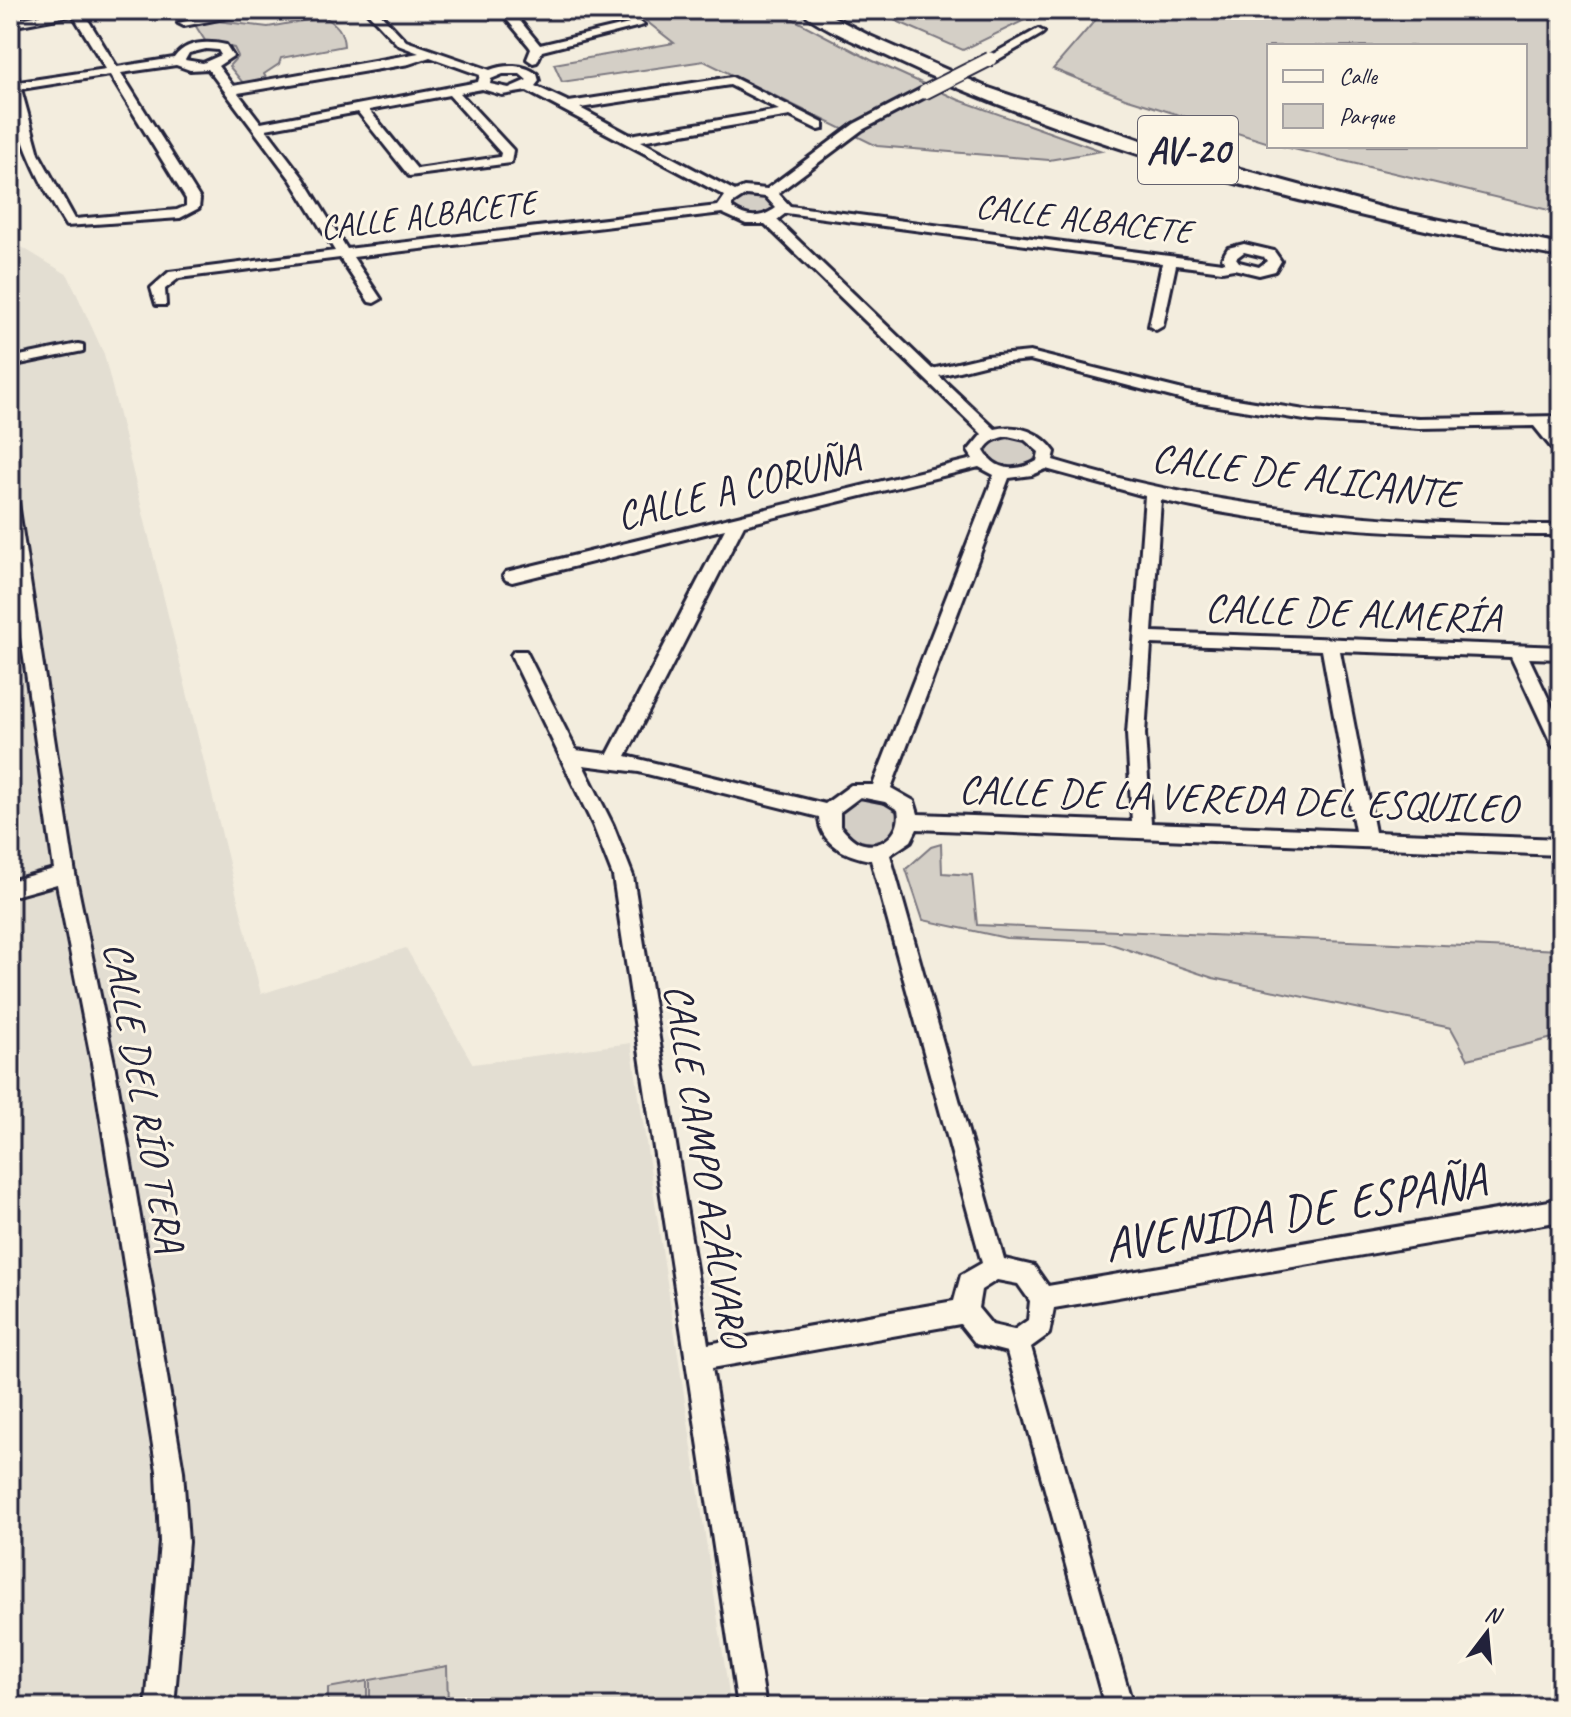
<svg xmlns="http://www.w3.org/2000/svg" width="1571" height="1717" viewBox="0 0 1571 1717" font-family="Caveat,sans-serif">
  <style>
    .built { fill: #e3ded2 }
    .green { fill: #d4cfc6; stroke: #7b7880; stroke-width: 2 }
    .lines { fill: none; stroke-linecap: round; stroke-linejoin: round }
    .minor-casing { stroke: #22223b; stroke-width: 6 }
    .highway-casing { stroke: #22223b; stroke-width: 6 }
    .minor { fill: #fcf5e5; fill-rule: evenodd }
    .highway { fill: #fcf5e5; fill-rule: evenodd }
    .minor-bridge-casing { stroke: #22223b; stroke-width: 17; stroke-linecap: butt }
    .minor-bridge { stroke: #fcf5e5; stroke-width: 13 }
    .labels { text-anchor: middle; stroke-width: 6; stroke-linejoin: round; paint-order: stroke }
    .far-street-label { font-size: 34px; fill: #22223b; stroke: #fcf5e5 }
    .shield { fill: #fcf5e5; stroke: #63616e; stroke-width: 2 }
    .shield-label { font-size: 38px; font-weight: bold; fill: #22223b }
    .street-label { font-size: 40px; fill: #22223b; stroke: #fcf5e5 }
    .near-street-label { font-size: 48px; fill: #22223b; stroke: #fcf5e5 }
  </style>
  <rect width="100%" height="100%" fill="#f3edde"/>
  <filter id="ink" filterUnits="userSpaceOnUse"><feTurbulence type="fractalNoise" baseFrequency=".0125" numOctaves="2"/><feDisplacementMap in="SourceGraphic" scale="16" xChannelSelector="R" yChannelSelector="G"/><feConvolveMatrix kernelMatrix="1 2 1 2 8 2 1 2 1" color-interpolation-filters="sRGB"/></filter>
  <g filter="url(#ink)">
    <path class="built" d="M 10,240 L 68,275 L 104,354 L 261,994 L 406,948 L 473,1064 L 631,1043 L 731,1707 L 10,1707 Z"/>
    <path class="green" d="M 632,10 L 776,10 L 871,60 L 959,100 L 1102,151 L 1049,160 L 877,146 L 704,61 L 562,82 L 554,64 L 674,43 Z
      M 871,10 L 1045,10 L 963,50 Z
      M 1104,10 L 1561,10 L 1561,213 L 1281,146 L 1525,146 L 1525,46 L 1269,46 L 1269,143 L 1125,98 L 1053,69 Z
      M 325,17 C 337,25 343,30 344,46 L 281,58 L 279,64 L 264,74 L 266,78 L 243,83 L 229,66 L 238,56 L 234,48 L 206,42 L 195,25 L 217,21 L 268,27 Z
      M 747,195 L 769,197 L 776,208 L 769,214 L 742,216 L 731,204 Z
      M 1011,437 C 1022,439 1034,442 1037,455 L 1031,464 C 1014,472 999,469 986,456 L 986,446 L 996,439 Z
      M 864,797 C 882,798 891,802 901,817 L 891,839 C 846,854 813,814 864,797 Z
      M 941,844 L 942,873 L 972,875 L 977,925 L 1561,950 L 1561,1036 L 1468,1059 L 1451,1028 L 1213,978 L 1105,942 L 1006,938 L 923,920 L 906,869 L 931,847 Z
      M 447,1666 L 448,1707 L 370,1707 L 370,1680 Z
      M 367,1681 L 367,1707 L 328,1707 L 328,1688 Z"/>
    <g class="lines">
      <g class="minor-casing">
        <path id="minor" d="M 65,10 L 82,10 L 117,67 L 174,58 C 186,41 207,41 226,45 L 233,56 L 218,66 L 233,86 L 419,53 L 398,45 L 365,10 L 377,10 L 406,41 L 490,70 C 505,64 524,64 537,74 L 539,81 L 535,86 L 569,102 L 732,77 L 823,123 L 823,129 L 819,130 L 790,116 L 641,141 L 735,191 L 744,187 L 767,189 L 854,124 L 921,89 L 929,89 L 929,95 L 862,130 L 778,193 L 790,206 L 1222,263 L 1225,262 L 1222,258 L 1228,248 L 1244,244 L 1274,251 L 1281,261 L 1275,271 L 1259,275 L 1234,269 L 1222,271 L 1176,265 L 1163,326 L 1156,330 L 1149,326 L 1162,263 L 786,213 L 777,220 L 932,369 L 987,356 L 1030,352 L 1187,391 L 1311,411 L 1419,418 L 1561,416 L 1561,426 L 1550,426 L 1561,439 L 1561,454 L 1555,452 L 1534,426 L 1419,428 L 1311,421 L 1187,401 L 1030,360 L 987,364 L 939,376 L 995,429 C 1019,424 1041,432 1055,452 L 1053,460 C 1219,510 1388,524 1561,525 L 1561,535 C 1428,535 1291,531 1161,500 L 1152,632 L 1561,647 L 1561,659 L 1529,658 L 1561,725 L 1561,752 L 1552,745 L 1511,657 L 1340,651 L 1375,832 L 1561,839 L 1561,855 L 917,829 L 911,841 L 890,855 L 1004,1259 L 1034,1266 L 1048,1286 L 1561,1199 L 1561,1221 L 1054,1308 L 1049,1334 L 1031,1347 L 1133,1707 L 1105,1707 L 1007,1352 L 976,1344 L 960,1324 L 712,1368 L 766,1707 L 738,1707 L 613,876 L 593,825 L 511,655 L 514,651 L 526,651 L 576,750 L 608,754 L 725,529 L 512,582 L 506,580 L 503,576 L 506,572 L 973,459 L 968,451 L 982,434 L 765,224 L 746,224 L 722,213 L 353,257 L 381,299 L 374,303 L 369,302 L 340,258 L 179,278 L 165,289 L 166,305 L 156,305 L 151,288 L 169,272 L 335,251 L 291,180 L 208,69 L 190,70 L 176,65 L 121,73 L 200,199 L 199,208 L 180,218 L 66,226 C 37,178 10,126 10,69 L 16,73 L 19,82 L 106,69 L 73,15 L 10,27 L 10,21 ZM 206,49 L 218,50 L 221,55 L 203,63 L 185,60 L 189,53 ZM 430,57 L 480,75 L 478,82 L 261,123 L 238,93 L 409,64 ZM 503,74 L 520,74 L 527,80 L 509,88 L 490,84 L 491,79 ZM 110,75 L 186,199 L 186,206 L 177,210 L 75,219 L 39,154 L 21,89 ZM 730,85 L 779,110 L 630,135 L 580,108 ZM 482,89 L 502,95 L 527,91 L 725,196 L 718,206 L 347,249 L 304,179 L 266,129 L 358,112 L 409,176 L 511,163 L 513,150 L 460,93 ZM 449,95 L 501,153 L 500,157 L 417,169 L 369,110 ZM 746,195 L 766,197 L 776,208 C 761,219 747,219 732,208 L 732,204 ZM 1244,252 L 1264,257 L 1267,261 L 1259,267 L 1239,262 L 1236,258 ZM 1008,436 L 1025,440 L 1039,452 L 1037,461 C 1017,472 996,472 984,451 C 989,441 997,438 1008,436 ZM 979,467 L 994,475 L 873,785 L 851,785 L 825,804 L 626,756 L 744,525 ZM 1046,469 L 1145,496 L 1127,734 L 1132,822 L 918,814 L 914,801 L 891,788 L 1009,478 L 1032,475 ZM 1151,644 L 1322,650 L 1355,831 L 1151,823 L 1145,734 ZM 583,765 L 639,772 L 819,817 C 820,845 847,856 871,860 L 982,1263 L 961,1275 L 954,1301 L 708,1344 L 633,876 L 613,825 ZM 860,797 L 885,802 L 898,810 C 903,831 882,851 860,843 C 853,841 845,832 840,826 L 840,812 ZM 997,1280 L 1018,1284 L 1030,1301 L 1028,1320 L 1014,1330 L 992,1325 L 978,1308 L 981,1290 Z
          M 239,10 L 264,10 L 184,26 L 178,23 Z
          M 499,10 L 511,10 L 540,45 L 629,24 L 612,10 L 625,10 L 644,25 L 542,51 L 537,62 L 533,63 L 527,59 L 531,49 L 529,46 Z
          M 1038,29 L 1044,32 L 1042,34 L 994,62 L 984,59 Z
          M 78,344 L 83,345 L 83,351 L 10,366 L 10,358 Z
          M 10,498 L 18,503 L 75,874 L 114,1063 L 183,1471 L 188,1542 L 174,1707 L 146,1707 L 160,1542 L 157,1471 L 92,1063 L 57,884 L 10,897 L 10,881 L 54,869 L 10,560 Z"/>
      </g>
      <g class="highway-casing">
        <path id="highway" d="M 800,10 L 820,10 L 870,36 L 986,87 L 1167,149 L 1387,209 L 1561,245 L 1561,257 C 1340,217 1094,154 891,58 C 868,47 817,27 800,10 Z"/>
      </g>
      <use href="#minor" class="minor"/>
      <use href="#highway" class="highway"/>
      <g class="minor-bridge-casing">
        <path id="minor-bridge" d="M 925,92 L 990,59"/>
      </g>
      <use href="#minor-bridge" class="minor-bridge"/>
    </g>
  </g>
  <g class="labels">
    <g class="far-street-label">
      <text transform="translate(428 214) rotate(-7)" y="12">CALLE ALBACETE</text>
      <text transform="translate(1084 218) rotate(7)" y="12">CALLE ALBACETE</text>
    </g>
    <rect class="shield" x="1138" y="116" width="100" height="68" rx="6"/>
    <g class="shield-label">
      <text x="1188" y="163">AV-20</text>
    </g>
    <g class="street-label">
      <text transform="translate(1305 475) rotate(7)" y="14">CALLE DE ALICANTE</text>
      <text transform="translate(738 486) rotate(-14)" y="14">CALLE A CORUÑA</text>
      <text transform="translate(1353 612) rotate(2)" y="14">CALLE DE ALMERÍA</text>
      <text transform="translate(1238 798) rotate(2)" y="14">CALLE DE LA VEREDA DEL ESQUILEO</text>
      <text transform="translate(145 1097) rotate(80)" y="14">CALLE DEL RÍO TERA</text>
      <text transform="translate(707 1165) rotate(81)" y="14">CALLE CAMPO AZÁLVARO</text>
    </g>
    <g class="near-street-label">
      <text transform="translate(1295 1211) rotate(-10)" y="17">AVENIDA DE ESPAÑA</text>
    </g>
  </g>
  <rect width="1571" height="1717" fill="none" stroke="#fcf5e5" stroke-width="40"/>
  <rect x="20" y="20" width="1531" height="1677" fill="none" stroke="#22223b" stroke-width="3" filter="url(#ink)"/>
  <rect x="1267" y="44" width="260" height="104" fill="#fcf5e5" stroke="#a5a1a1" stroke-width="2"/>
  <rect x="1283" y="70" width="40" height="12" fill="#fcf5e5" stroke="#a5a1a1" stroke-width="2"/>
  <text x="1339" y="84" font-size="24" fill="#22223b">Calle</text>
  <rect x="1283" y="104" width="40" height="24" fill="#d4cfc6" stroke="#a5a1a1" stroke-width="2"/>
  <text x="1339" y="124" font-size="24" fill="#22223b">Parque</text>
  <g transform="translate(1487 1633) rotate(16)" stroke="#fcf5e5" stroke-width="6" paint-order="stroke">
  <path d="M0-6L14 30L0 20L-14 30Z" fill="#22223b"/>
  <text y="-12" font-size="22" font-weight="bold" text-anchor="middle" fill="#22223b">N</text>
  </g>
</svg>
